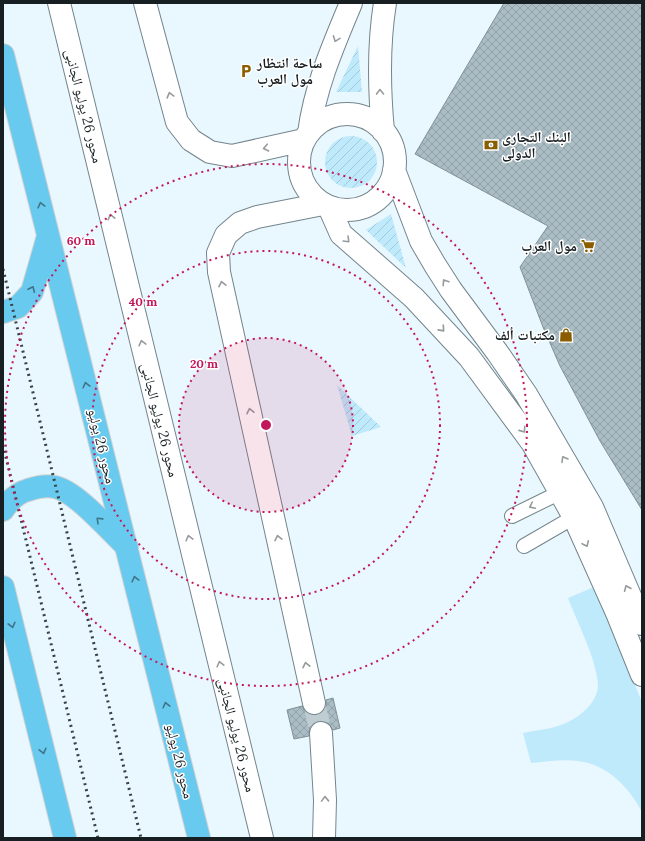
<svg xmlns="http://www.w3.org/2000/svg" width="645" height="841" viewBox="0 0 645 841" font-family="Lora,'Noto Naskh Arabic',serif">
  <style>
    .grass { fill: #bfeafc }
    .garden { fill: url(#garden-furrows) }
    .building { fill: url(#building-cross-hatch); stroke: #809199 }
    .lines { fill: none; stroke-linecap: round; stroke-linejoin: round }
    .minor-tunnel { stroke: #bfccd2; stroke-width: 22; stroke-dasharray: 22 11; stroke-linecap: butt }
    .service-casing { stroke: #74858c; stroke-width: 16 }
    .minor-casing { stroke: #74858c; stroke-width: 24 }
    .secondary-casing { stroke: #74858c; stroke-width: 24 }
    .trunk-casing { stroke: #d1d2d3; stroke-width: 24 }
    .service { stroke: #fff; stroke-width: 14 }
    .minor { stroke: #fff; stroke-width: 22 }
    .secondary { stroke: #fff; stroke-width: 22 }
    .trunk { stroke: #68caee; stroke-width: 22 }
    .rail { stroke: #3a4246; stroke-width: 3; stroke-dasharray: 2 4; stroke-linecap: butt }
    .oneway { stroke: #979a9c }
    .oneway2 { stroke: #407488 }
    .ring { fill: none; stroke: #c2185b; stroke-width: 2; stroke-dasharray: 2 4 }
    .labels { text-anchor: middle; stroke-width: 3; stroke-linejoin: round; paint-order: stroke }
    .poi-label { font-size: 14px; font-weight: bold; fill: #181f22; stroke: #fff; text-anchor: start }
    .street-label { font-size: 14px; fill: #181f22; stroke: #fff }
    .centre { fill: #c2185b; stroke: #fff; stroke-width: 2 }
    .ring-label { font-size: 12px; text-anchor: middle; font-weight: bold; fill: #c2185b; stroke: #fff; stroke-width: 3; stroke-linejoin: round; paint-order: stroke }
  </style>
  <defs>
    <pattern id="garden-furrows" width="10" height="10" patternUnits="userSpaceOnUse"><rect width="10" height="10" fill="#bfeafc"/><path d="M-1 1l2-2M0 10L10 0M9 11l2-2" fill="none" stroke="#a3c8d8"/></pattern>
    <pattern id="building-cross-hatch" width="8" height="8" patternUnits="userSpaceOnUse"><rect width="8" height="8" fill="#abbdc4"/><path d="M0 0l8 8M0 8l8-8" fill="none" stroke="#92a2a8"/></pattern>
  </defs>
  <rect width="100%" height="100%" fill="#e9f7fe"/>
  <path class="grass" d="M 594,587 L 642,702 L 642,812 C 630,788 606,763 577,761 C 562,759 546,762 531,763 L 523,733 C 537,730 553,729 566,723 C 580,717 598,702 598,685 C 597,660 577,622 568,598 Z"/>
  <path class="garden" d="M 358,46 L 362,92 L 336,92 Z
    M325 162a26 26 0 1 1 52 0a26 26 0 1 1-52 0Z
    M 391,214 L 406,268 L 366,230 Z
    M 337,385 L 381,427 L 352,436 Z"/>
  <path class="building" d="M 504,3 L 642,3 L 642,510 L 600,441 L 560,366 L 543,327 L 520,267 L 548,226 L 415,154 Z
    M 333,698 L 340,728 L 333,730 L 327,722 L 320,721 L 314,723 L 310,727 L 309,736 L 294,739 L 287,710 L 302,706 L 305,712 L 310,715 L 317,715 L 323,712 L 326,707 L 326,700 Z"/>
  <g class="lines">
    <path class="minor-tunnel" d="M 314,703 L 321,733"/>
    <g class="service-casing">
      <path id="service" d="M 512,516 L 567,489
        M 524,546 L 581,513"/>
    </g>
    <g class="minor-casing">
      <path id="minor" d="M 145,3 L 177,122 L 191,140 L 210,152 L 232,156 L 304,140
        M299 162a48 48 0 1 1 96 0a48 48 0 1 1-96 0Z
        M 383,131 C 379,88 378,46 385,3
        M 309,133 C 315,87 333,46 351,3
        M 394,170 L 421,241 L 435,265 L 451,290 L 497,352 L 526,394 L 592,507 L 642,624
        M 329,207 L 341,234 L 414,298 L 469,357 L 533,444 L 574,517 L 617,613 L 642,675
        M 314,703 L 219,272 L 218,253 L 226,235 L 240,223 L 257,217 L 323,204
        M 321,733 L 325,800 L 324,838"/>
    </g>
    <g class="secondary-casing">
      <path id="secondary" d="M 59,3 L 262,838"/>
    </g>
    <g class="trunk-casing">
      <path id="trunk" d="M 3,55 L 199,838
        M 3,312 L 18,307 L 32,292 L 48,236
        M 3,510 C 9,501 17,493 28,490 C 37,487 46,485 55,487 C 77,492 110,531 127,547
        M 3,587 L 65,838"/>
    </g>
    <use href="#service" class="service"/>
    <use href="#minor" class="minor"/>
    <use href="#secondary" class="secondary"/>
    <use href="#trunk" class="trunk"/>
    <path class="rail" d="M 3,269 L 141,838
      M 3,445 L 98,838"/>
  </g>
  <defs><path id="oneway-chevron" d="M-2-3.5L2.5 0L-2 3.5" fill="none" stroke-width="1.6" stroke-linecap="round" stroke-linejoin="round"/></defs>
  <g class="oneway">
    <use href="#oneway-chevron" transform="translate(336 39) rotate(111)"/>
    <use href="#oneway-chevron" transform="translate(380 92) rotate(-91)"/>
    <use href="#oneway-chevron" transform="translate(170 95) rotate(-105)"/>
    <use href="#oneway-chevron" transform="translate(266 148) rotate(168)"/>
    <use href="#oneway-chevron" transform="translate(111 217) rotate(-104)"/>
    <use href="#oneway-chevron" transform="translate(347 240) rotate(45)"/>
    <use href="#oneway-chevron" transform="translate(445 282) rotate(-123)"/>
    <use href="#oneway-chevron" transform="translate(222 284) rotate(-102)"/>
    <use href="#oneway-chevron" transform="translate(442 329) rotate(48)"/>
    <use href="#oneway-chevron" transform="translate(142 343) rotate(-104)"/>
    <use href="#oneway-chevron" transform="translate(250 411) rotate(-102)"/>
    <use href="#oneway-chevron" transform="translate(523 430) rotate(55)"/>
    <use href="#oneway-chevron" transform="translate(564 459) rotate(-120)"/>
    <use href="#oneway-chevron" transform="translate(532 506) rotate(154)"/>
    <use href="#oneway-chevron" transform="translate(189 538) rotate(-104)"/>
    <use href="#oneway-chevron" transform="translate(278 538) rotate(-102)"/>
    <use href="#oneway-chevron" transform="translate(586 544) rotate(65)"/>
    <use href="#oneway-chevron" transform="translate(627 588) rotate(-113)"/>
    <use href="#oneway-chevron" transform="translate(220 664) rotate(-104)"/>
    <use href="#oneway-chevron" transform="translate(306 665) rotate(-102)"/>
    <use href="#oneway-chevron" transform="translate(325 799) rotate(-92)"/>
  </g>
  <g class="oneway2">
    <use href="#oneway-chevron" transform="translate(41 205) rotate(-104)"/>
    <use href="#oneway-chevron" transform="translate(32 289) rotate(-65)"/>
    <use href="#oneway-chevron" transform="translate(86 385) rotate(-104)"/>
    <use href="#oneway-chevron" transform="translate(99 520) rotate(-136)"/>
    <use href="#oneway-chevron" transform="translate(135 579) rotate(-104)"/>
    <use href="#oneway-chevron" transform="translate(12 625) rotate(76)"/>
    <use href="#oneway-chevron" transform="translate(166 705) rotate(-104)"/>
    <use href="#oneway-chevron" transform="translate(43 751) rotate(76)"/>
  </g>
  <circle cx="266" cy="425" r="87" fill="#c2185b" fill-opacity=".12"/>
  <g class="ring">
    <circle cx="266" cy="425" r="87"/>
    <circle cx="266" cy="425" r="174"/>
    <circle cx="266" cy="425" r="261"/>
  </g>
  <defs>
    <g id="parking-bare" transform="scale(1.08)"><path d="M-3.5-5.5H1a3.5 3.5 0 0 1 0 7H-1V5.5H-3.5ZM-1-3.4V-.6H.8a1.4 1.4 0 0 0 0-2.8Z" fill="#8a5d00" stroke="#fff" stroke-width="2.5" paint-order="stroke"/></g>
    <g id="bank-bare" transform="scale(1.08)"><path d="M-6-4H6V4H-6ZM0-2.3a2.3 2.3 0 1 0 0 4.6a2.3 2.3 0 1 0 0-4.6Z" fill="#8a5d00" stroke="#fff" stroke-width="2.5" paint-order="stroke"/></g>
    <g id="supermarket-bare" transform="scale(1.08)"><path d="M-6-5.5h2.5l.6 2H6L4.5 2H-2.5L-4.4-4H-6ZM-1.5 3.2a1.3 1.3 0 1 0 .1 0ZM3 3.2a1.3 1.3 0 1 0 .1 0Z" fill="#8a5d00" stroke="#fff" stroke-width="2.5" paint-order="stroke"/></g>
    <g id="shop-bare" transform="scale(1.08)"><path d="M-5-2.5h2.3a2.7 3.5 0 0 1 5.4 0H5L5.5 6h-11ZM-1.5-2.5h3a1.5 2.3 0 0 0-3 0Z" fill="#8a5d00" stroke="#fff" stroke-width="2.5" paint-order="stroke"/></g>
  </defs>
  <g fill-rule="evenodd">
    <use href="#parking-bare" x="246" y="71"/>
    <use href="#bank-bare" x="491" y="145"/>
    <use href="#supermarket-bare" x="588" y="246"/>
    <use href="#shop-bare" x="566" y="335"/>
  </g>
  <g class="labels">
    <g class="poi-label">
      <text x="257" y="68">ساحة انتظار<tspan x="257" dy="16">مول العرب</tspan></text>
      <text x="502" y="142">البنك التجارى<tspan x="502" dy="16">الدولى</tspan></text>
      <text x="577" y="251" text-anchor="end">مول العرب</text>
      <text x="555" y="340" text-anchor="end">مكتبات ألف</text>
    </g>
    <g class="street-label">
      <text transform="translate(84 106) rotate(76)" y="5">محور 26 يوليو الجانبى</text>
      <text transform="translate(160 420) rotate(76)" y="5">محور 26 يوليو الجانبى</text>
      <text transform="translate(102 446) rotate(76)" y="5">محور 26 يوليو</text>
      <text transform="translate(237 735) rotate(76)" y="5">محور 26 يوليو الجانبى</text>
      <text transform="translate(180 761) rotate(76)" y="5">محور 26 يوليو</text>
    </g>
  </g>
  <circle cx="266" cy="425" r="6" class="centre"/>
  <g class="ring-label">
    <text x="81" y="245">60 m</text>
    <text x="143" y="306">40 m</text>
    <text x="204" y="368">20 m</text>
  </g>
  <rect width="645" height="841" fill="none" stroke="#181f22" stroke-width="8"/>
</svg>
